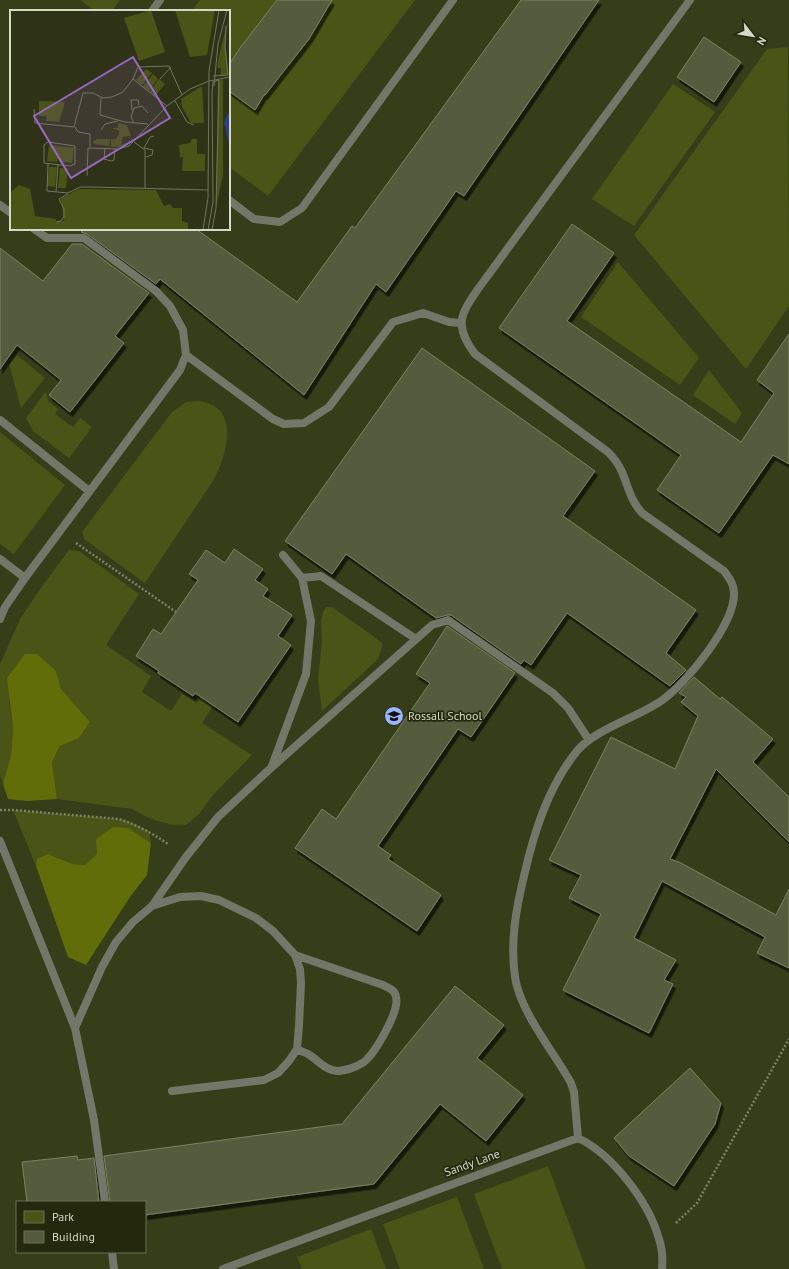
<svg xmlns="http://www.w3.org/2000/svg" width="789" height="1269" viewBox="0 0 789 1269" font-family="'PT Sans',sans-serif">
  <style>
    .built { fill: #363d19; fill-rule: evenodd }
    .green { fill: #4a5417 }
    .forest { fill: #606d09 }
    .building { fill: #555c3e; stroke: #7b8262; filter: url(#shadow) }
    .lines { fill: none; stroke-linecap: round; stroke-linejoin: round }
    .path { stroke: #7c816a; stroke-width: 2.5; stroke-dasharray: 2 2; stroke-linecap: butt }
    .service { stroke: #737769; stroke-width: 8 }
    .labels { text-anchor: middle; stroke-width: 3.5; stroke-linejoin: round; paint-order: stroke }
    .poi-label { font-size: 12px; fill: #d4d8c7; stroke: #24290d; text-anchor: start }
    .street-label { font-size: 12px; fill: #d4d8c7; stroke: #24290d }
    .inset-road { fill: none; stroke: #70755d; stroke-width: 1 }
    .view { fill: #9a68c2; fill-opacity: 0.15; stroke: #9a68c2; stroke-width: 2 }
    .inset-edge { fill: none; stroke: #d4d8c7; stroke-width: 2 }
  </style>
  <defs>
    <filter id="shadow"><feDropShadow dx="2.5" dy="4.5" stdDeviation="0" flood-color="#0009"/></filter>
  </defs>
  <rect width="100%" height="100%" fill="#2e3317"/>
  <path class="built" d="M 0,0 L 789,0 L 789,1269 L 0,1269 ZM 11,11 L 229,11 L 229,229 L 11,229 ZM 17,1202 L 145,1202 L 145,1252 L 17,1252 Z"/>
  <path class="green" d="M 80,0 L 120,0 L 112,11 L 95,11 Z
    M 200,0 L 415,0 L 268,196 L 229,167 L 229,11 L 191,11 Z
    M 788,47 L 789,306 L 746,369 L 634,235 L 767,49 Z
    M 673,84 L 715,112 L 634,226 L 592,199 Z
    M 618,262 L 699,358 L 680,385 L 581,317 Z
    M 17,355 L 45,378 L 21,408 L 9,364 Z
    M 709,370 L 742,413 L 735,424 L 693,395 Z
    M 46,391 L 48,401 L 58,409 L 55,414 L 73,427 L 80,418 L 92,427 L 69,458 L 33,431 L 26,418 Z
    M 200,401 C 205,402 212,404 217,408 C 237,424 223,463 213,481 L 145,583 L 84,539 L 82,532 L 172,412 L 186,402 Z
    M 0,432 L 65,485 L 14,554 L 0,544 Z
    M 69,550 L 79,551 L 139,594 L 106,645 L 151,676 L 142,692 L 171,711 L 182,694 L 197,703 L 219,668 L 237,669 L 202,723 L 252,755 L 213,795 L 199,814 L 186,825 L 174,825 L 157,821 L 145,816 L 132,809 L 57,799 L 52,762 L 60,746 L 79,738 L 90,722 L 61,689 L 56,671 L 9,701 L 13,728 L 11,755 L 3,784 L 0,775 L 0,664 L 20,619 L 38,592 Z
    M 326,607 L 332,607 L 376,638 L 382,643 C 382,650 380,655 376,661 L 322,711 L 318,679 L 322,642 L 321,621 L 323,612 Z
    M 13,810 L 119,819 L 135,824 L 149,831 L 151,843 L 128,828 L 85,865 L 73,864 L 48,854 L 38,859 L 36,866 Z
    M 548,1166 L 586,1269 L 502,1269 L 474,1194 Z
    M 457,1197 L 484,1269 L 400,1269 L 383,1224 Z
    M 371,1229 L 386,1269 L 302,1269 L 297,1257 Z"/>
  <path class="forest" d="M 25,654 L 37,654 L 56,671 L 61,689 L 90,722 L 79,738 L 60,746 L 52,762 L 57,799 L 27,801 L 8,799 L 3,784 L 11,755 L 13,728 L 7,678 Z
    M 113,827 L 128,828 L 151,843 L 147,875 L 130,897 L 86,965 L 68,957 L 36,866 L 37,859 L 48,854 L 73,864 L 85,865 L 97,854 L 96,839 Z"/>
  <path class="building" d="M 277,0 L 332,0 L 309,39 L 265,95 L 264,95 L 255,110 L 229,91 L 229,65 L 240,48 Z
    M 521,0 L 599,0 L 464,196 L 456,191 L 386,292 L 376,284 L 304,395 L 160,279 L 156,284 L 87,234 L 81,232 L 84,229 L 196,229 L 297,302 L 352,226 L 355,228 Z
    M 704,37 L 741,62 L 714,102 L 677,77 Z
    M 572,224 L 614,253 L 567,321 L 741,442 L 774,393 L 757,380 L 789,334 L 789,464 L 773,455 L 719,533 L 657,490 L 681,455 L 499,328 Z
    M 72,244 L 82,244 L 149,293 L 115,336 L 124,343 L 70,412 L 49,395 L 61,380 L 17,345 L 0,369 L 0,248 L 43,281 Z
    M 422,348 L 595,471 L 563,516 L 696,610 L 666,653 L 686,670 L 670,686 L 567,613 L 531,665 L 524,660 L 521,664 L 451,615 L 447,615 L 436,618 L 346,554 L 332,574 L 285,541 Z
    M 234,549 L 263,569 L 255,580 L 268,589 L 263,596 L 292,615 L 278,636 L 291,645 L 238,722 L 195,693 L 193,696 L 158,673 L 159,671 L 136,656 L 153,629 L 161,634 L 198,580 L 189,574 L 206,550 L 225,563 Z
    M 447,626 L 515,673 L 471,737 L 458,729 L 378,846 L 391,855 L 388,859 L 441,895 L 417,931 L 295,848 L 322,809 L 336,819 L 430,683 L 416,674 Z
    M 694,677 L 720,699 L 722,697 L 773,739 L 753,762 L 789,797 L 789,842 L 716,769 L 670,859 L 681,863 L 776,915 L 789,889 L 789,968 L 757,953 L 765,937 L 662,881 L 634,938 L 676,960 L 664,980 L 673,984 L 649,1033 L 563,990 L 601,914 L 569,898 L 581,875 L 549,860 L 611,737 L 675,769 L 698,716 L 681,702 L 686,697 L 679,693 Z
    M 455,986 L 504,1025 L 477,1058 L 523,1095 L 486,1141 L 440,1104 L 374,1184 L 145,1215 L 145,1202 L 110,1202 L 104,1156 L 342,1124 Z
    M 690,1068 L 721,1103 L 715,1124 L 674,1186 L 629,1156 L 614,1138 Z
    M 77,1156 L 78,1160 L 94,1158 L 99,1202 L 27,1202 L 22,1162 Z"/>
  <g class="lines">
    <path class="path" d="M 76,543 L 176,612
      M 0,810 L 13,810 L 119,819 C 137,825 152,833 168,844
      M 676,1223 L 697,1203 L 789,1039"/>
    <path class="service" d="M 152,11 L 160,0
      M 229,200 L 254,219 L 280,222 L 302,208 L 453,0
      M 0,205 L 11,213
      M 186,355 L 273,419 L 284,424 L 304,423 L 329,407 L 393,322 L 423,313 L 449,322 L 461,323
      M 0,420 L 89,491
      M 0,559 L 25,578
      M 302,578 L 321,576 L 416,639
      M 0,619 L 5,607 L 25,578 L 180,370 L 186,355 L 183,330 L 170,306 L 156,291 L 84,238 L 47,238 L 34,229
      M 272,766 L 306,674 L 311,621 L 302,578 L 283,555
      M 0,841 L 75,1028 L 94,1120 L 105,1202
      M 152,906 L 180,897 L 201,896 L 219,900 L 256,918 L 273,931 L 295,955 L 300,969 L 301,983 L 299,1026 L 297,1049 L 289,1061 L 278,1073 L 264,1080 L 172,1091
      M 295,955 L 383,985 C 389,988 395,990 396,997 C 400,1011 375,1053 364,1062 C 357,1067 345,1071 337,1071 C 325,1070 318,1060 308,1054 C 304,1052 300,1051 297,1049
      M 75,1028 L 102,967 L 116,942 L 133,922 L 152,906 L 186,857 L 218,817 L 272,767 L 432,625 L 448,620 L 553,693 L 568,708 L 589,740
      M 578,1138 L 574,1092 L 571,1083 C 554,1052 520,1012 515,977 C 510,942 516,909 524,876 C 534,832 548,787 577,751 C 594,730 638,717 661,701 C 686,684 735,624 734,593 C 734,584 729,578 724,571 L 642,513 C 629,498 629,487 621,470 C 618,463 613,457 608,452 L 475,354 C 454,326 460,315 478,289 L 690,0
      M 112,1252 L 114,1269
      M 223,1269 L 578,1138 C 612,1154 649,1202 659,1239 C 662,1248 663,1259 662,1269"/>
  </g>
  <defs>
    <g id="school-disc" transform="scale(1)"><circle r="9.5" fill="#9ab5fd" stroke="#24290d"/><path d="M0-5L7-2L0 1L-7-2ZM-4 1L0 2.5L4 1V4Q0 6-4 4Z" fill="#111"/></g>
  </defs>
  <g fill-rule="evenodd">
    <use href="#school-disc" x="394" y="716"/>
  </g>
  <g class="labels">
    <g class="poi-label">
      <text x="408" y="720">Rossall School</text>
    </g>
    <g class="street-label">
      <text transform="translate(472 1163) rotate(-20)" y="4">Sandy Lane</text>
    </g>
  </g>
  <g transform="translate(10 10)">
    <rect width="220" height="220" fill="#2e3317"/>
    <path d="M 141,0 L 155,42 L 129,51 L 114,8 ZM 165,0 L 205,0 L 197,45 L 180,47 ZM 220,2 L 215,29 L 218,65 L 210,66 L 211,58 L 207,58 L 209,46 ZM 136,59 L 142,63 L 132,75 L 126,70 ZM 143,64 L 148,69 L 139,81 L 133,76 ZM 149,69 L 155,74 L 145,86 L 140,81 ZM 213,69 L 213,165 L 206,198 L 208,72 ZM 192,76 L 194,113 L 181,113 L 172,97 L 171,89 ZM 29,91 L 55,92 L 49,112 L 36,111 L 37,106 L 29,106 ZM 108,113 L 117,115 L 121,126 L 113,127 L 111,135 L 122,131 L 109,137 L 101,137 L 101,129 L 106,129 L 109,124 L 109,121 L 102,118 L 108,118 ZM 87,129 L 100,129 L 99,136 L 84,134 L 83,132 ZM 182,129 L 187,129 L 187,144 L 195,144 L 195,161 L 172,161 L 173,147 L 170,147 L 169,135 L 180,133 ZM 39,135 L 64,138 L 62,153 L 49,152 L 48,147 L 47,152 L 37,151 ZM 39,157 L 47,157 L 45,177 L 37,176 ZM 50,158 L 58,159 L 56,178 L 48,178 ZM 9,175 L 20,179 L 25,206 L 46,209 L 46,212 L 54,211 L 51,189 L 68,179 L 146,180 L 154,196 L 160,194 L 163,198 L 172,198 L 172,211 L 178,213 L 178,220 L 0,220 L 0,183 Z" fill="#4a5417"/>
    <path d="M 218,103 L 220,105 L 219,135 L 214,112 Z" fill="#2b3f81"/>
    <path class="inset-road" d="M 203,66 L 218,65 L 215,37 L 216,16M 150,69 L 161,57M 199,71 L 220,67M 204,76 L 208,34 L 217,0M 91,87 L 90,105 L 115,112 L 138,114M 165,91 L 177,112 L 184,115M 157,96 L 123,69 L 128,57 L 159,56 L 172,85M 24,99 L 25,113 L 64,117 L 73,83 L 83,83 L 93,88 L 102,87 L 113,82 L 123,69M 122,100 L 121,90 L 128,90 L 129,95M 124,113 L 121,107 L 124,98 L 132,96 L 138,103M 65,117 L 68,122 L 80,124 L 80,137M 91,120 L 95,114 L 108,111M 38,132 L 65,136 L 65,154 L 60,156 L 34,153 L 34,135 ZM 124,132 L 135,140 L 135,178M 95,138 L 94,149 L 101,151 L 104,150 L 105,139M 134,138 L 143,140 L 142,145 L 136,147M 134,138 L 140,127 L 144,126M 38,154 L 37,181 L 58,183 L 70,177 L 82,177 L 198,180M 77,166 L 78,138 L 108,139 L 119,136 L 157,96 L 180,79 L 199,71M 46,182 L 48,155M 46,212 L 51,211 L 54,207 L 54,199 L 49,189 L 58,184M 193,220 L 198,188 L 199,61 L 209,0M 198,220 L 203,192 L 202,83 L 203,72 L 209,70 L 206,198 L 202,220"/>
    <path class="view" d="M 123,47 L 160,108 L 61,168 L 24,106 Z"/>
    <rect width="220" height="220" class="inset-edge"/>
  </g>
  <rect x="16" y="1201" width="130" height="52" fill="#24290d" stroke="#6a6f57"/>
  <rect x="24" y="1211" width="20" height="12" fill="#4a5417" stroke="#6a6f57"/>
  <text x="52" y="1221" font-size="12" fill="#d4d8c7">Park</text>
  <rect x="24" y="1231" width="20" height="12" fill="#555c3e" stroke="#6a6f57"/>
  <text x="52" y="1241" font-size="12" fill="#d4d8c7">Building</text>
  <g transform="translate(753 36) rotate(121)" stroke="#24290d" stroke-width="3" paint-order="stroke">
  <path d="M0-3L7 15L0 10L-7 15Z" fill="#d4d8c7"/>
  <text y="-6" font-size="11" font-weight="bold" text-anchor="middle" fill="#d4d8c7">N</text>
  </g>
</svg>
